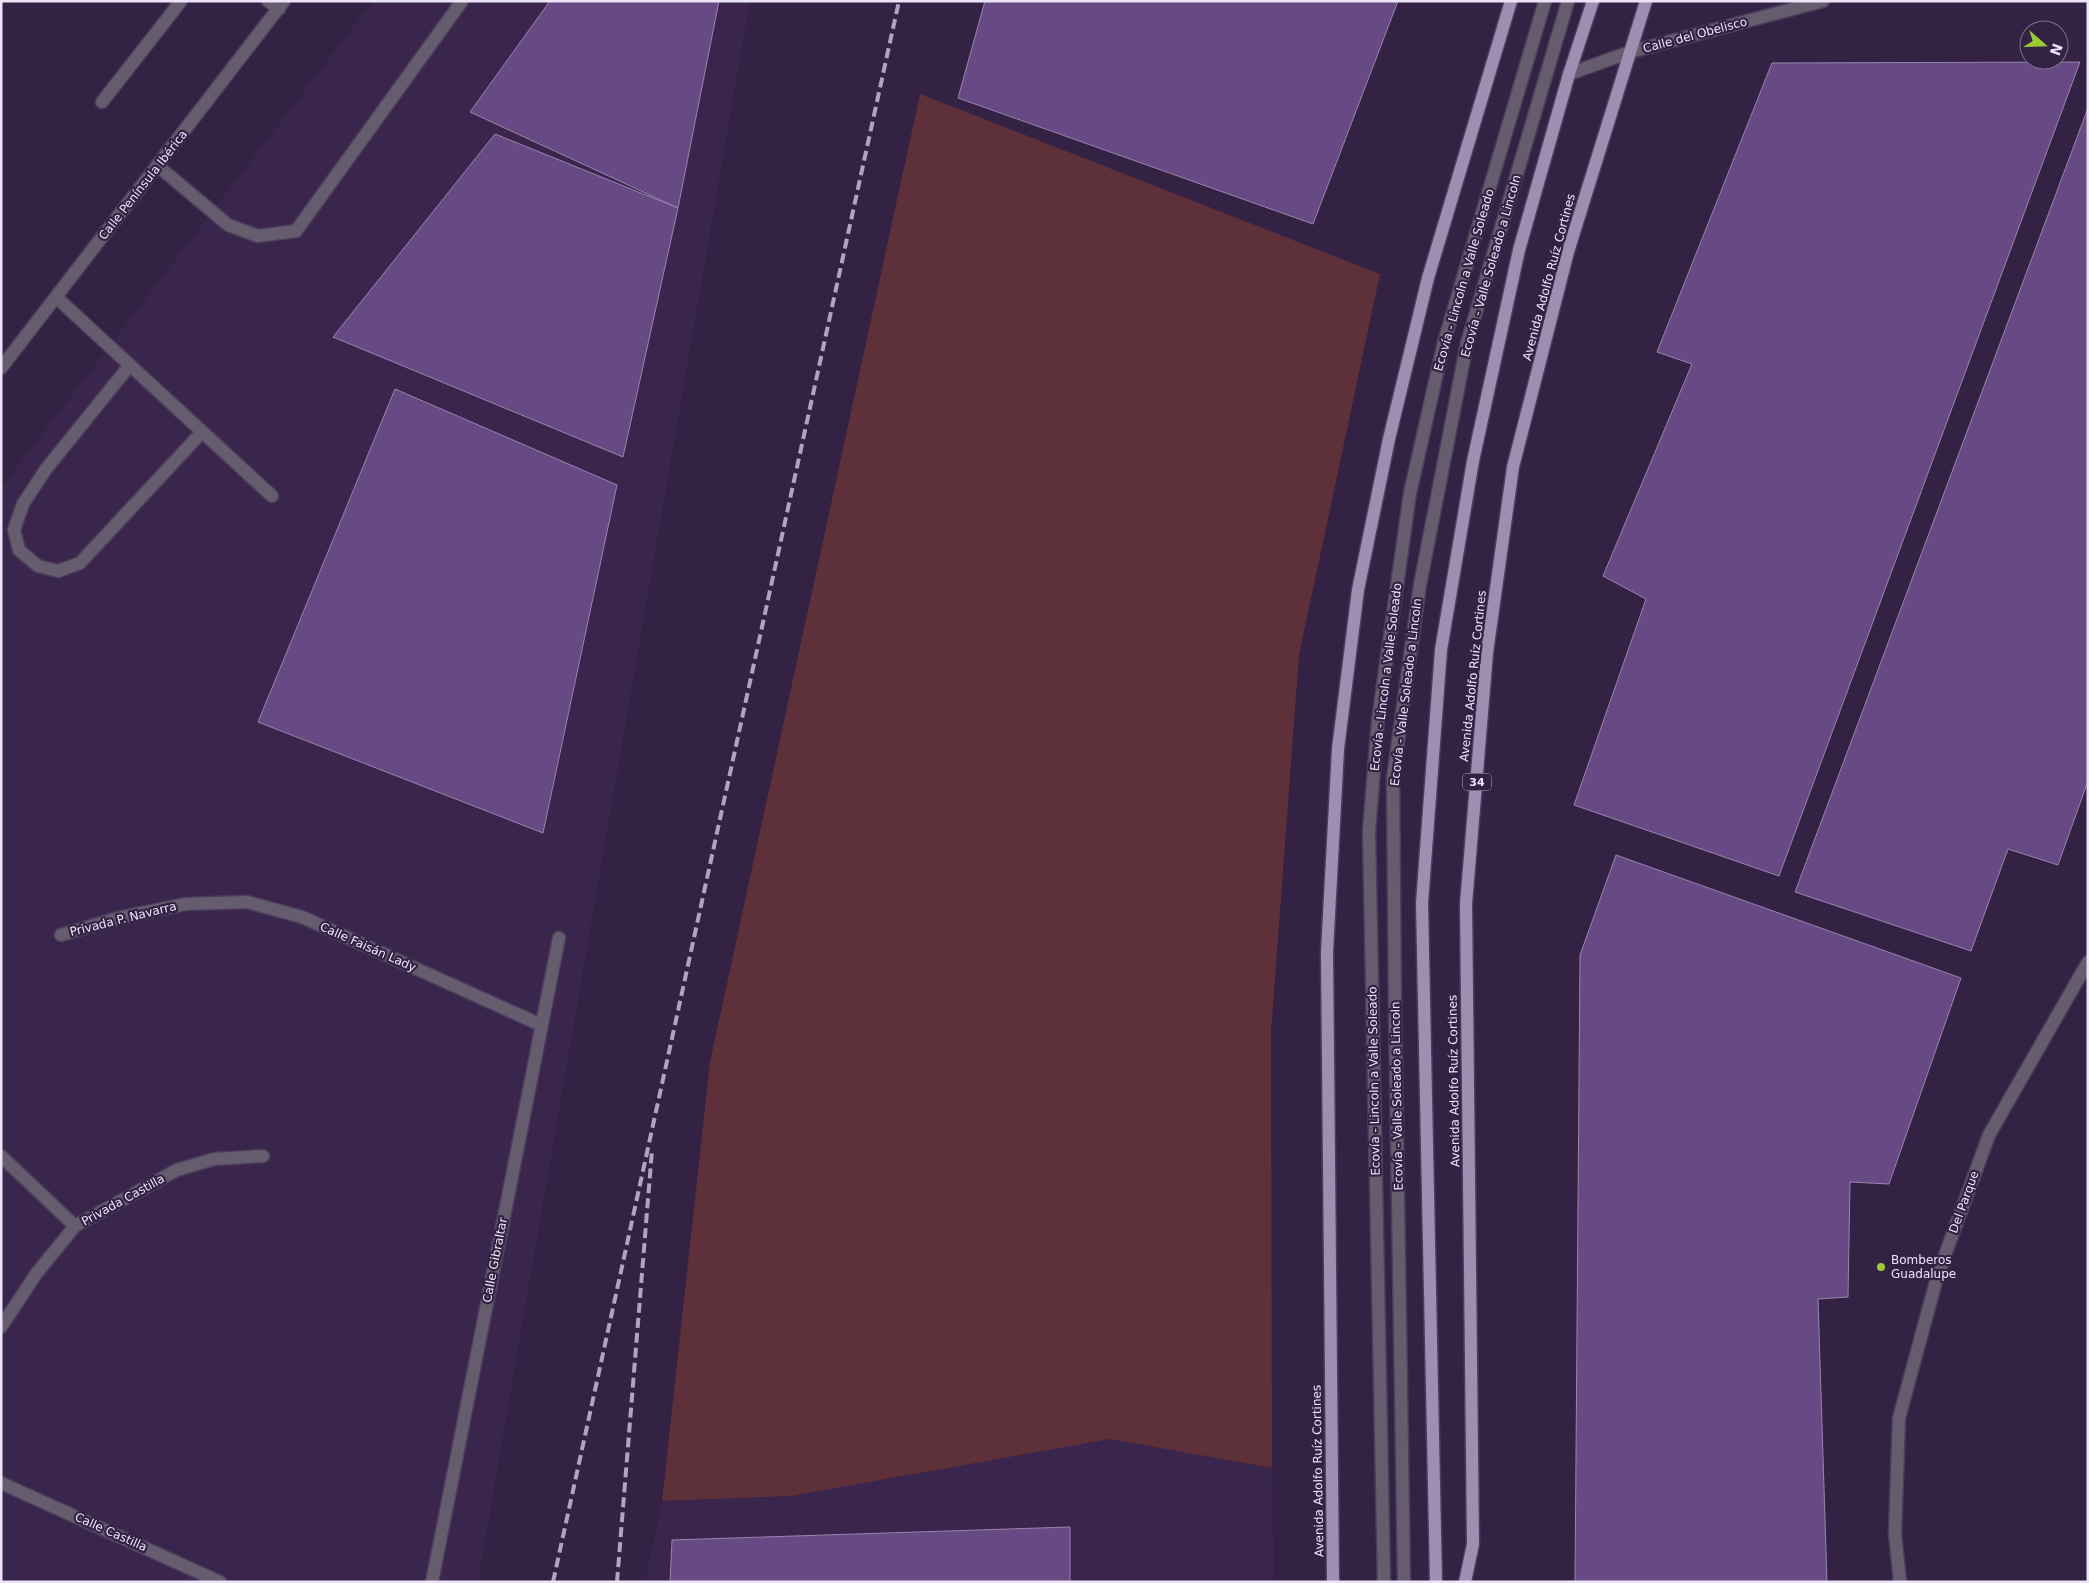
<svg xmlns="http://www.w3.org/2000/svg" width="2089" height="1583" viewBox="0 0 2089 1583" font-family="'DejaVu Sans',sans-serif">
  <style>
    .built { fill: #3a254d }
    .green { fill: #5e303a }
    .building { fill: #674a83; stroke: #9885ad }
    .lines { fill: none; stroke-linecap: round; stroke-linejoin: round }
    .minor-casing { stroke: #4d3d5d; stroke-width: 15 }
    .major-casing { stroke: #4d3d5d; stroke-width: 15 }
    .minor { stroke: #655d6e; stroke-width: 12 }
    .major { stroke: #9f8eb1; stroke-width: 12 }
    .rail { stroke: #b0a4be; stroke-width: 4; stroke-dasharray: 10 5; stroke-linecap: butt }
    .poi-dot { fill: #9acb34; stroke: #332243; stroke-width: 2 }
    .labels { text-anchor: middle; stroke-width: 4.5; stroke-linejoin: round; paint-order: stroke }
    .shield { fill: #332243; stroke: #b6aac3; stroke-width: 1 }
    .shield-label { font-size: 11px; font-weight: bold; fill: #eee4fa }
    .street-label { font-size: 12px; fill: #eee4fa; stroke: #332243 }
    .poi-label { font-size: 12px; fill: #eee4fa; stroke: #332243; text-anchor: start }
  </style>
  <rect width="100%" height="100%" fill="#332243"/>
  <path class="built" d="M 373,1 L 750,1 L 478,1582 L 1,1582 L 1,488 Z
    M 1111,1439 L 1272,1468 L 1274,1582 L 645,1582 L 662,1501 L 791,1496 Z"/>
  <path class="green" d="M 920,94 L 1380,274 L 1299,655 L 1271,1032 L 1272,1468 L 1110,1439 L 791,1496 L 662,1501 L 710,1062 Z"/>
  <path class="building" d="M 550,1 L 719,1 L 678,208 L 470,112 Z
    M 985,1 L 1398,1 L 1313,224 L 958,98 Z
    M 2080,62 L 1779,876 L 1574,805 L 1646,599 L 1603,576 L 1692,364 L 1657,352 L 1772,63 Z
    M 2088,108 L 2088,781 L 2058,865 L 2008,849 L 1971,951 L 1795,892 Z
    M 495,134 L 678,208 L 623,457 L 333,337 Z
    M 395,389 L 617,485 L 543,833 L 258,722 Z
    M 1616,855 L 1961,978 L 1889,1184 L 1850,1182 L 1848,1297 L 1818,1299 L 1827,1582 L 1575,1582 L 1580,955 Z
    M 1070,1527 L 1070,1582 L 670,1582 L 672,1540 Z"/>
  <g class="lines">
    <g class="minor-casing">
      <path id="minor" d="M 268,1 L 279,9
        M 1569,74 L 1630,52 L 1823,1
        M 102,102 L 181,1
        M 158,166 L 228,225 L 258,236 L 296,231 L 462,1
        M 56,297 L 272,496
        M 130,365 L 46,469 L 23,504 L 14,530 L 19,550 L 38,566 L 58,571 L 80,563 L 202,432
        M 1,368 L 284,1
        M 61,935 L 122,917 L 186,904 L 247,902 L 302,917 L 541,1025
        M 1,1156 L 75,1226
        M 1,1327 L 36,1274 L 75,1226 L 177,1170 L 214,1159 L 263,1156
        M 1,1483 L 220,1582
        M 432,1582 L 559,938
        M 1384,1582 L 1369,831 L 1378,721 L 1410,493 L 1444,342 L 1545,1
        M 1404,1582 L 1395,1006 L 1393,778 L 1420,585 L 1467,343 L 1568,1
        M 1900,1582 L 1895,1533 L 1899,1418 L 1938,1274 L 1989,1135 L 2088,962"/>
    </g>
    <g class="major-casing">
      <path id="major" d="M 1333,1582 L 1327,952 L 1338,749 L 1358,590 L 1389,439 L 1428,278 L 1511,1
        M 1436,1582 L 1422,903 L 1441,650 L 1473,461 L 1519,250 L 1569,74 L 1593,1
        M 1465,1582 L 1473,1544 L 1466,904 L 1487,653 L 1513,467 L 1568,252 L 1646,1"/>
    </g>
    <use href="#minor" class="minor"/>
    <use href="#major" class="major"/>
    <path class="rail" d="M 553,1582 L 899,1
      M 617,1582 L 652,1150"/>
  </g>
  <circle class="poi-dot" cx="1881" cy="1267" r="5"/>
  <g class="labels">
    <rect class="shield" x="1463" y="773.5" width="28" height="17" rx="4"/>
    <g class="shield-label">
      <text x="1477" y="786">34</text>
    </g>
    <g class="street-label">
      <text transform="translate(1695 35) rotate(-15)" y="4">Calle del Obelisco</text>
      <text transform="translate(143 185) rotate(-52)" y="4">Calle Península Ibérica</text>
      <text transform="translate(1491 266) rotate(-74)" y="4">Ecovía - Valle Soleado a Lincoln</text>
      <text transform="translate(1549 277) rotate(-75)" y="4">Avenida Adolfo Ruíz Cortines</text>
      <text transform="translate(1464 280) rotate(-74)" y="4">Ecovía - Lincoln a Valle Soleado</text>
      <text transform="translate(1473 676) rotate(-84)" y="4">Avenida Adolfo Ruíz Cortines</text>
      <text transform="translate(1386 677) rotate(-83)" y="4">Ecovía - Lincoln a Valle Soleado</text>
      <text transform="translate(1406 692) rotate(-83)" y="4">Ecovía - Valle Soleado a Lincoln</text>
      <text transform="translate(123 919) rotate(-14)" y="4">Privada P. Navarra</text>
      <text transform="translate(368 947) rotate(24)" y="4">Calle Faisán Lady</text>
      <text transform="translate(1374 1081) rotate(-91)" y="4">Ecovía - Lincoln a Valle Soleado</text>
      <text transform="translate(1454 1081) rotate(-91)" y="4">Avenida Adolfo Ruíz Cortines</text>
      <text transform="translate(1397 1096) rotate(-91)" y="4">Ecovía - Valle Soleado a Lincoln</text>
      <text transform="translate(123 1200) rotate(-29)" y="4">Privada Castilla</text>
      <text transform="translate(1964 1202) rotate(-70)" y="4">Del Parque</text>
      <text transform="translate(495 1260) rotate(-79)" y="4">Calle Gibraltar</text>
      <text transform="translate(1318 1471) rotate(-91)" y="4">Avenida Adolfo Ruíz Cortines</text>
      <text transform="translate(111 1532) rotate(24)" y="4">Calle Castilla</text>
    </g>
    <g class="poi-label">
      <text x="1891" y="1264">Bomberos<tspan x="1891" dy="14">Guadalupe</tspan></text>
    </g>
  </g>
  <rect width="2089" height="1583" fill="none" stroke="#eee4fa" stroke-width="5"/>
  <g transform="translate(2044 45) rotate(110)"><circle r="24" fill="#332243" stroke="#7e708c"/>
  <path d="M0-4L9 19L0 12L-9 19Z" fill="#9acb34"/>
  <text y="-8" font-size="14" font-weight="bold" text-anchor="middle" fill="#eee4fa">N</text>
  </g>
</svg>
